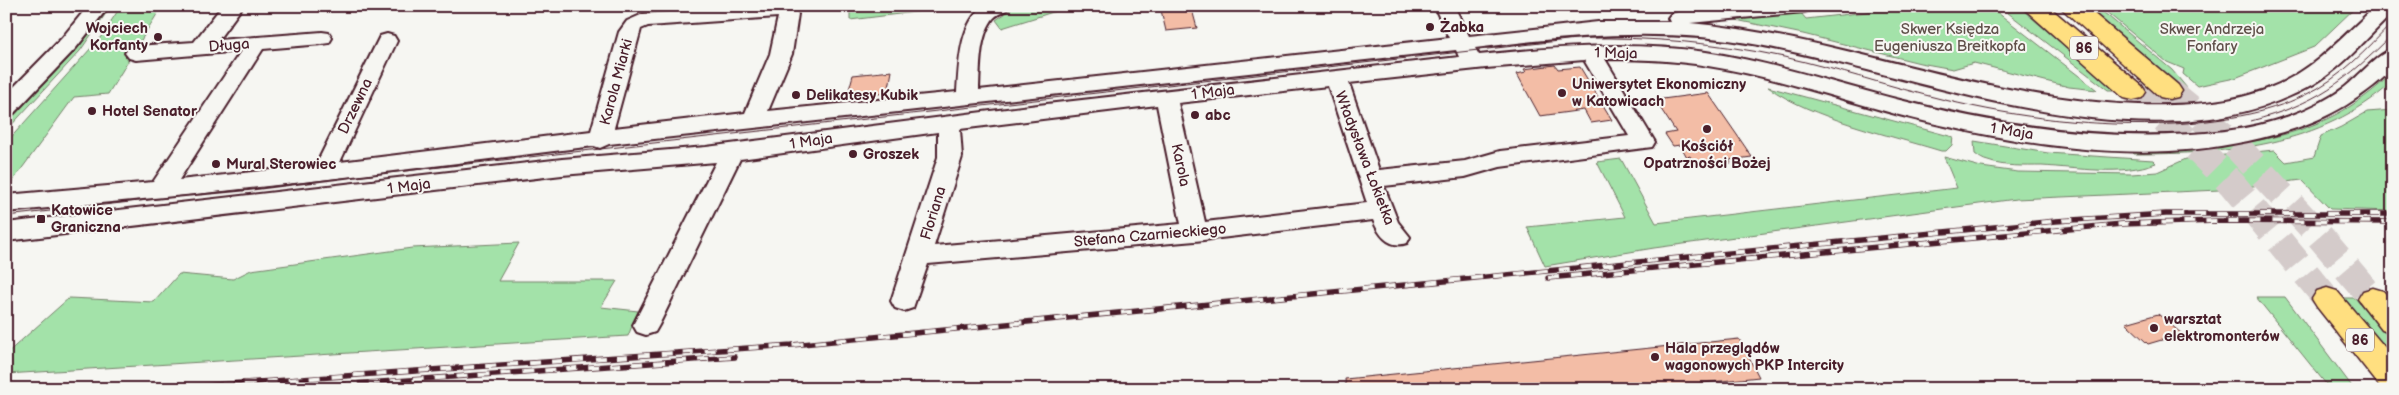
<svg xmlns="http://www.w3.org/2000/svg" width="2399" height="395" viewBox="0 0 2399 395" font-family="'Balsamiq Sans',sans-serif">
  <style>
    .green { fill: #a3e2a9; stroke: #76806a }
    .building { fill: #f3bda6; stroke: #4a1f2b }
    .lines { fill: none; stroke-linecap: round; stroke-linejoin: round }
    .highway-tunnel { stroke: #d4cbca; stroke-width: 28; stroke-dasharray: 28 14; stroke-linecap: butt }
    .minor-casing { stroke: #4a1f2b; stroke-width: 4 }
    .highway-casing { stroke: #4a1f2b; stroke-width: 3 }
    .minor { fill: #f6f6f2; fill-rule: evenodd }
    .highway { fill: #ffdf80; fill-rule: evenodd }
    .tram { stroke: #4a1f2b; stroke-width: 1 }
    .rail-casing { stroke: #4a1f2b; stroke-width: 5.5 }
    .rail { stroke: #f6f6f2; stroke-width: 4; stroke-dasharray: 11; stroke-linecap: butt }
    .poi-dot { fill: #4a1f2b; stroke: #f6f6f2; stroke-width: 2 }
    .labels { text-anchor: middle; stroke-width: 4; stroke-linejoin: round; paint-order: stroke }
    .shield { fill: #f6f6f2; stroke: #7e6067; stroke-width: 1 }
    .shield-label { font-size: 14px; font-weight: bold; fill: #4a1f2b }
    .poi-label { font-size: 15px; font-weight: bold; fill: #4a1f2b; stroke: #f6f6f2; text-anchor: start }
    .park-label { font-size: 15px; fill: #60504a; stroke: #f6f6f2 }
    .street-label { font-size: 15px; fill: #4a1f2b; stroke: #f6f6f2 }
  </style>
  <rect width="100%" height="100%" fill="#f6f6f2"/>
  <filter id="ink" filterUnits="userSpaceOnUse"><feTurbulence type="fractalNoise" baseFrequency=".02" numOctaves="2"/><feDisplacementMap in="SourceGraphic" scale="10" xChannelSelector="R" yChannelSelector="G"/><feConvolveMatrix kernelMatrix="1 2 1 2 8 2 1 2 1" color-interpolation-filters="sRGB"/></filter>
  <g filter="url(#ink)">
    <path class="green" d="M 111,6 L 80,51 L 6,131 L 6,124 L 79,47 Z
      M 121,6 L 162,6 L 108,94 L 74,97 L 9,186 L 6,185 L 6,143 L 100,38 Z
      M 850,6 L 948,6 L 948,8 L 850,20 Z
      M 1016,6 L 1072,6 L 1002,28 L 996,20 Z
      M 1919,6 L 1989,6 L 2097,90 L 2069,87 L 1974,63 L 1953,69 L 1920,63 L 1803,34 L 1731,19 L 1800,12 L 1806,19 Z
      M 1999,6 L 2018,6 L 2116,90 L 2108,90 Z
      M 2085,6 L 2095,6 L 2108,16 L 2172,70 L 2187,88 L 2181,89 Z
      M 2099,6 L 2357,6 L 2314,47 L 2235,78 L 2197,86 L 2183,74 L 2184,69 L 2167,62 Z
      M 2393,72 L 2393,82 C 2320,147 2228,154 2134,154 L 2130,148 C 2227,148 2320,146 2393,72 Z
      M 1768,87 L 1953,137 L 1952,145 L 1946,151 L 1941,151 C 1889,135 1811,118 1768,87 Z
      M 2393,110 L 2393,211 L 2330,209 L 2302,180 L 2220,190 L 2016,199 L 1654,248 L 1545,266 L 1527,227 L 1625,217 L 1597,162 L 1621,159 L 1656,223 L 1957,188 L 1944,157 L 1981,167 L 2018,172 L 2132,174 L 2157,172 L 2186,159 L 2274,150 L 2286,162 L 2314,157 L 2321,136 L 2341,127 L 2367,112 Z
      M 1974,141 L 2048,153 L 2153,160 L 2156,163 C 2121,176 2078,168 2042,166 C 2025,166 2004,167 1988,161 C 1983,160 1979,157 1975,154 Z
      M 519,243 L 498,281 L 617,281 L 601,307 L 638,311 L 628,336 L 6,374 L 6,354 L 69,298 L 154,302 L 179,274 L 233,279 L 251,270 L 412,248 Z
      M 2256,297 L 2285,297 L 2354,389 L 2330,389 Z
      M 2344,298 L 2355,298 L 2390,339 L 2393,342 L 2393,357 Z"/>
    <path class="building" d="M 1160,6 L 1191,6 L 1197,28 L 1166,31 Z
      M 1555,65 L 1558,69 L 1580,67 L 1612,120 L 1591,123 L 1584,110 L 1540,116 L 1517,74 L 1526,72 L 1524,69 Z
      M 892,71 L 888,93 L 847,97 L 853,75 Z
      M 1708,93 L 1737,135 L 1752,157 L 1729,160 L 1731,163 L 1709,166 L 1706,163 L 1695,164 L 1690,156 L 1687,157 L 1680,145 L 1673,146 L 1665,134 L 1676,132 L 1655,100 Z
      M 2158,314 L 2182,334 L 2148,344 L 2126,323 Z
      M 1739,339 L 1759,377 L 1647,389 L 1346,389 L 1345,379 Z"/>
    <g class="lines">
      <path class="highway-tunnel" d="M 2169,91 L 2238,148 L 2317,233 L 2373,299
        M 2133,92 L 2199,151 L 2232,184 L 2327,299"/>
      <g class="minor-casing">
        <path id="minor" d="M 88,6 L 109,6 L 76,48 L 14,113 L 6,115 L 6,95 L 62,38 Z
          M 222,6 L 243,6 L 218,40 L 322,32 L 329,33 L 332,38 L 329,43 L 322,44 L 263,49 L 179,180 L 316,165 L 380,36 L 387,34 L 394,36 L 397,41 L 340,162 L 591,131 L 619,32 L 627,21 L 643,14 L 749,6 L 791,6 L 798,14 L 792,54 L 768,111 L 957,92 C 959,64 959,26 983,6 L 1010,6 C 1005,13 997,13 992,20 C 979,39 980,68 979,90 L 1449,38 L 1434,6 L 1454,6 L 1469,36 L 1598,22 L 1670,22 L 1668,18 L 1671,14 L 1678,12 L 1736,6 L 1814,6 L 1811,10 L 1804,12 L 1690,23 C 1844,37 1982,100 2139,105 C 2186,106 2236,104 2279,84 C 2319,65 2344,35 2376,6 L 2393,6 L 2393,13 C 2367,37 2345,66 2314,84 C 2154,176 1924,75 1759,45 C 1664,27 1570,36 1475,48 L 1479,55 C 1555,47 1631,41 1706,52 C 1771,62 1833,83 1896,99 C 2003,127 2115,144 2225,131 C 2267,126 2311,112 2345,87 C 2358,77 2378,53 2393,49 L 2393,69 C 2350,110 2306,129 2248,141 C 2134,166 2010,143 1899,115 C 1835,98 1773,76 1708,66 C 1674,60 1639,59 1605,59 L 1655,142 L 1652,147 L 1500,167 L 1465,177 L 1384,186 L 1398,222 L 1410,237 L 1407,243 C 1389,249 1379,235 1373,220 L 1195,241 L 928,264 L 913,308 L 904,311 L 895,308 L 891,301 L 938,157 L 938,132 L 740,159 L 659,325 L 655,332 L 646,335 L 637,332 L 633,325 L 716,162 L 562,175 L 6,241 L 6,223 L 562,159 L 706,147 L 1038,105 L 1459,57 L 1456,50 L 609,144 L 600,148 L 594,146 L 248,189 L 6,212 L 6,195 L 153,182 L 241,51 L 136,60 L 129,58 L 125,53 L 129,48 L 136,46 L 194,42 ZM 778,17 L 770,54 L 745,113 L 614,128 L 641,29 L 648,26 ZM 1584,60 L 1629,136 L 1500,151 L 1465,161 L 1379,170 L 1349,83 L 1486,68 ZM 1328,86 L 1367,203 L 1205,222 L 1178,103 ZM 1157,105 L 1181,224 L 934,246 L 962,157 L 960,129 Z"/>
      </g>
      <g class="highway-casing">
        <path id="highway" d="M 2021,6 L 2048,6 L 2142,86 L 2146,92 L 2142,98 L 2133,100 L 2124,98 Z
          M 2059,6 L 2085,6 L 2178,85 L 2182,91 L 2178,97 L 2169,99 L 2160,97 Z
          M 2327,288 L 2337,291 L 2393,357 L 2393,389 L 2382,389 L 2317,307 L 2312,299 L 2317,291 Z
          M 2373,288 L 2383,291 L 2393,301 L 2393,334 L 2382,330 L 2358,299 L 2363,291 Z"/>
      </g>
      <use href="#minor" class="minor"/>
      <use href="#highway" class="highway"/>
      <path class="tram" d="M 2251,121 C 2316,104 2346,81 2393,34
        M 6,216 L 1585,38 C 1652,37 1718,43 1784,57 C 1838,69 1891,87 1945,100 C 2019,118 2096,127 2173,124 C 2218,121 2264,115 2305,95 C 2341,78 2366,50 2393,22"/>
      <g class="rail-casing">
        <path id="rail" d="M 1548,278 L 2122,224 L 2217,221 L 2393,222
          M 156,389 L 792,345 L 2056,221 L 2166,214 L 2393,214
          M 281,389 L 735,357"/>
      </g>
      <use href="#rail" class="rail"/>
    </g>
  </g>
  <g class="poi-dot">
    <circle cx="1430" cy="27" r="5"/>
    <circle cx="158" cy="37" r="5"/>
    <circle cx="1562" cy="93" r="5"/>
    <circle cx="796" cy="95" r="5"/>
    <circle cx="92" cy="111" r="5"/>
    <circle cx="1195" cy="115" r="5"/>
    <circle cx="1707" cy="129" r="5"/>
    <circle cx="853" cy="154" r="5"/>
    <circle cx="216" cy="164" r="5"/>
    <rect x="36" y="214" width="10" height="10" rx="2.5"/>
    <circle cx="2154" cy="328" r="5"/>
    <circle cx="1655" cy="357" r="5"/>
  </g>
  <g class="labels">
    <g class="shield">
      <rect x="2070" y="36.5" width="28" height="23" rx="4"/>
      <rect x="2346" y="328.5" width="28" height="23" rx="4"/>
    </g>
    <g class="shield-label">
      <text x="2084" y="53">86</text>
      <text x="2360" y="345">86</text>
    </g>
    <g class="poi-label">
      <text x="1440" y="32">Żabka</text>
      <text x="148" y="33" text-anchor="end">Wojciech<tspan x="148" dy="17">Korfanty</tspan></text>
      <text x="1572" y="89">Uniwersytet Ekonomiczny<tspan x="1572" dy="17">w Katowicach</tspan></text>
      <text x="806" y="100">Delikatesy Kubik</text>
      <text x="102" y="116">Hotel Senator</text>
      <text x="1205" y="120">abc</text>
      <text x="1707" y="151" text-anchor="middle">Kościół<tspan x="1707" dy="17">Opatrzności Bożej</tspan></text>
      <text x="863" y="159">Groszek</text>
      <text x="226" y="169">Mural Sterowiec</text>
      <text x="51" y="215">Katowice<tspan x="51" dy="17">Graniczna</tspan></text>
      <text x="2164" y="324">warsztat<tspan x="2164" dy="17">elektromonterów</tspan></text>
      <text x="1665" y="353">Hala przeglądów<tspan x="1665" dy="17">wagonowych PKP Intercity</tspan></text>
    </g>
    <g class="park-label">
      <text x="1950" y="34">Skwer Księdza<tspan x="1950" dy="17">Eugeniusza Breitkopfa</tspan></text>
      <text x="2212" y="34">Skwer Andrzeja<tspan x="2212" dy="17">Fonfary</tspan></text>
    </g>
    <g class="street-label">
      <text transform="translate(229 45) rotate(-5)" y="5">Długa</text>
      <text transform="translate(1616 53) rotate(1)" y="5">1 Maja</text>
      <text transform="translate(616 82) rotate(-75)" y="5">Karola Miarki</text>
      <text transform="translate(1213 92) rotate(-7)" y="5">1 Maja</text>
      <text transform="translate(355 106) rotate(-64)" y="5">Drzewna</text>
      <text transform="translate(2012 131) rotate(9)" y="5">1 Maja</text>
      <text transform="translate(811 141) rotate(-8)" y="5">1 Maja</text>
      <text transform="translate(1365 158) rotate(69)" y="5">Władysława Łokietka</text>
      <text transform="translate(1181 165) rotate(78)" y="5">Karola</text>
      <text transform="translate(409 186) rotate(-7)" y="5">1 Maja</text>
      <text transform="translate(933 213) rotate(-73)" y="5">Floriana</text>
      <text transform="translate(1150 235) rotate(-5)" y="5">Stefana Czarnieckiego</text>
    </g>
  </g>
  <rect width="2399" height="395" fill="none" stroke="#f6f6f2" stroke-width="25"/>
  <rect x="12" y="12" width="2374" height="370" fill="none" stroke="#4a1f2b" stroke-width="2" filter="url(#ink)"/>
</svg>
